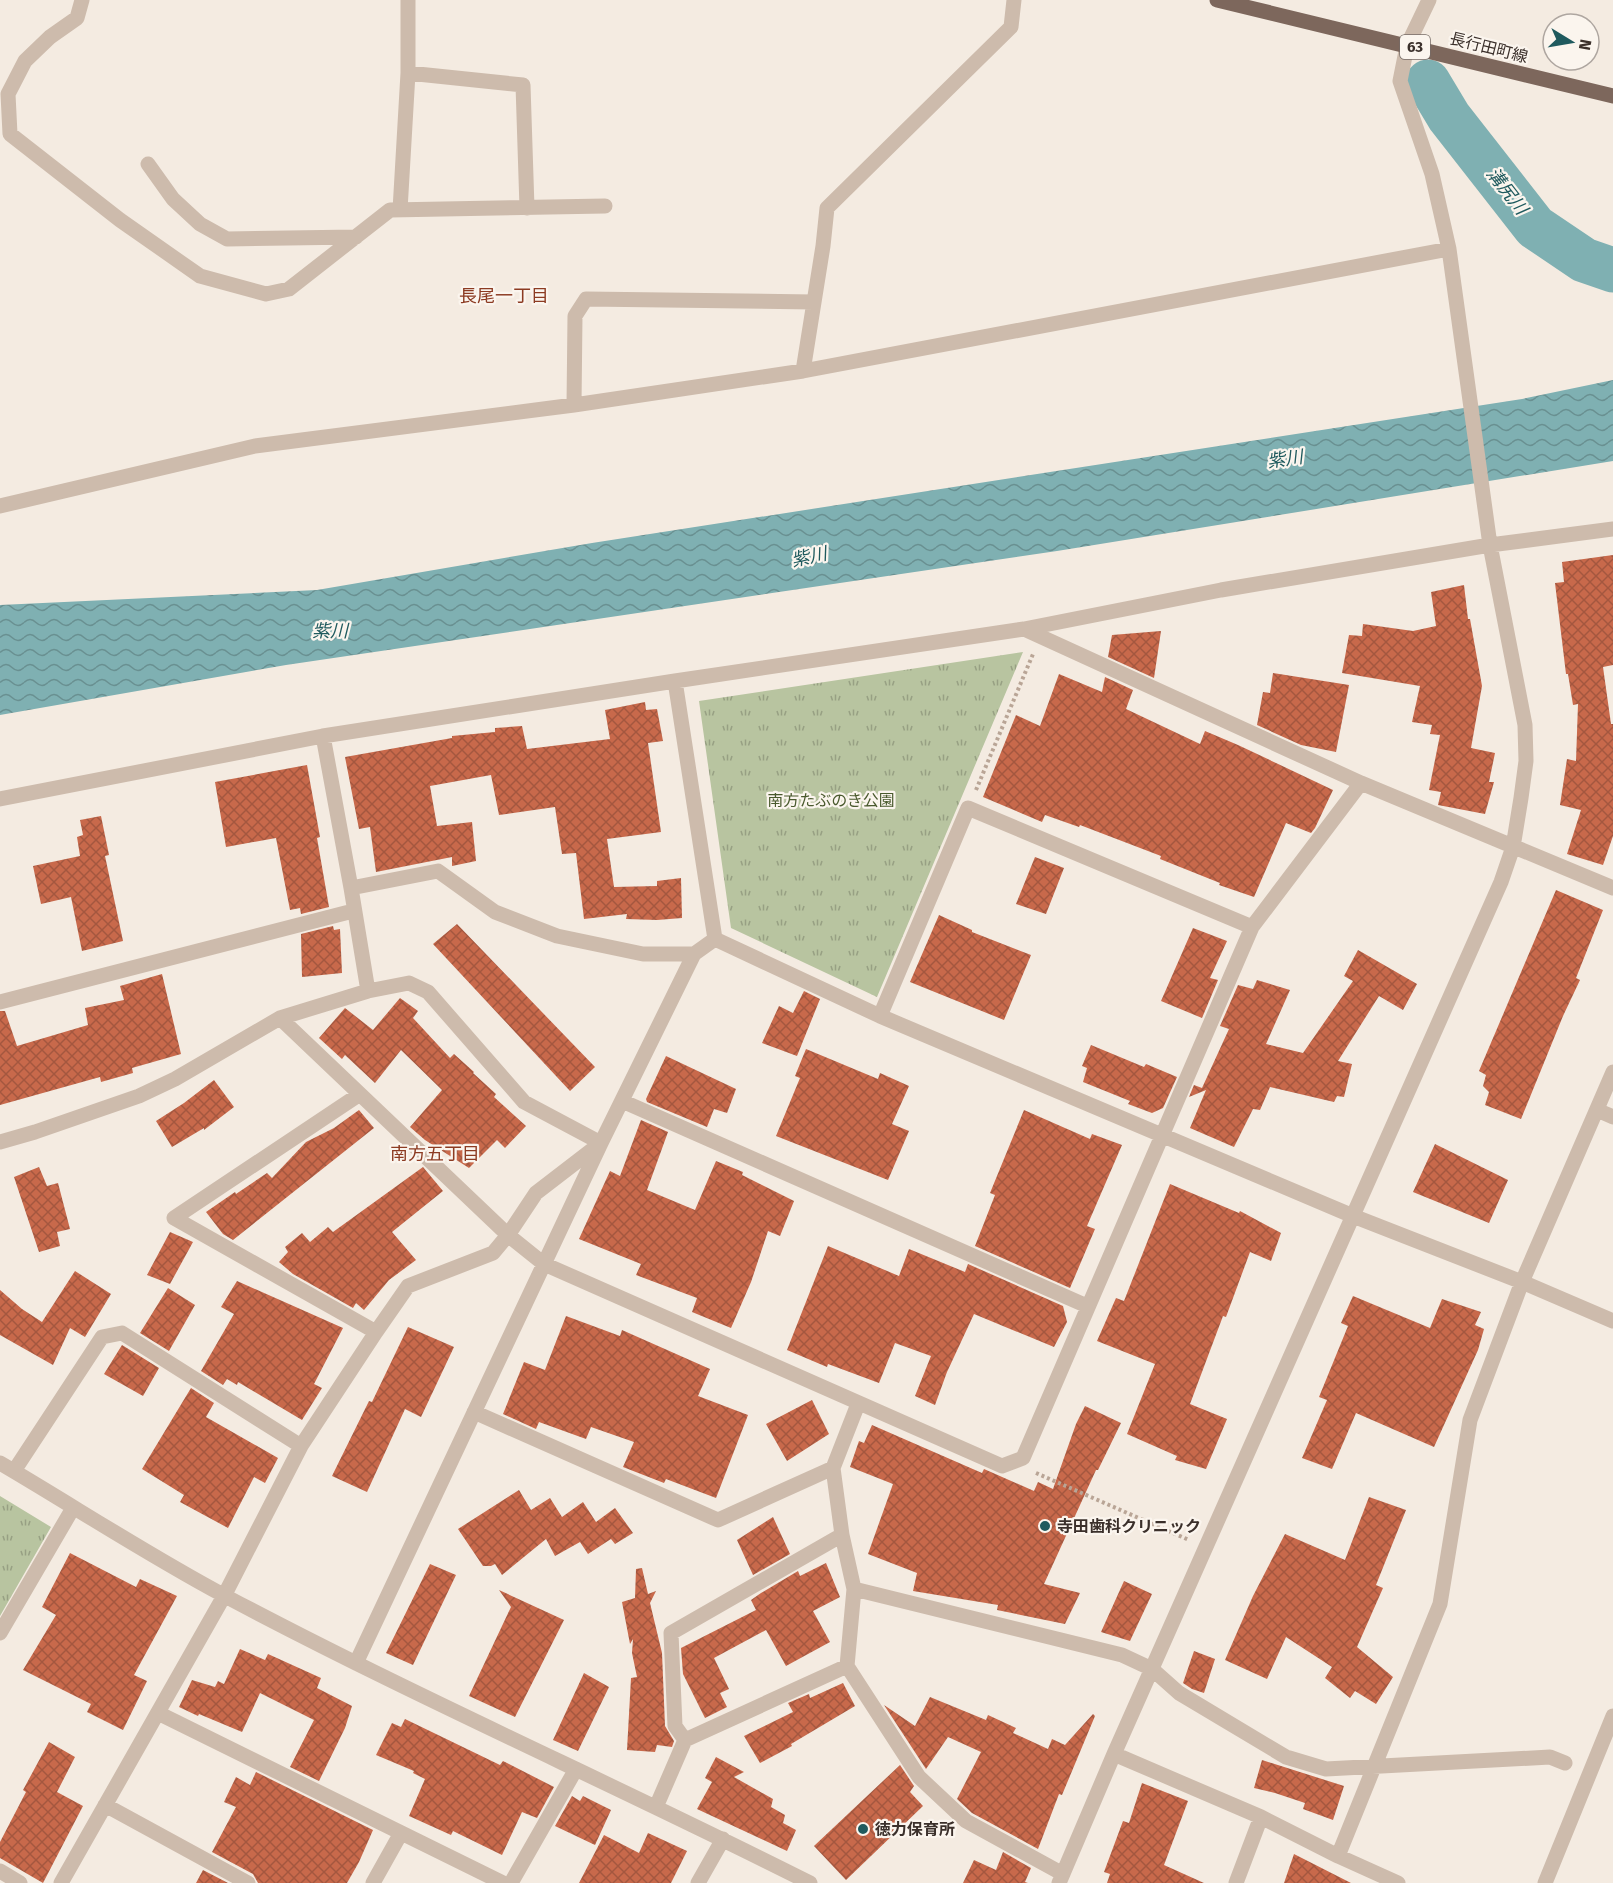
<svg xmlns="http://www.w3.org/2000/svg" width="1613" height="1883" viewBox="0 0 1613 1883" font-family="'Fira Sans','Noto Sans JP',sans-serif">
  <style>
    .park { fill: url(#park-tufts) }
    .water { fill: url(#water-waves) }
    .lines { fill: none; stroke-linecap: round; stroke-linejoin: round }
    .river { stroke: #7fb0b2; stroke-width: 45 }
    .building { fill: url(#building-cross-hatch) }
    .path { stroke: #b9a596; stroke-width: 4; stroke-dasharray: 3 3; stroke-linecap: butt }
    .minor { stroke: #cdbbac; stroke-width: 15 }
    .major { stroke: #7d675c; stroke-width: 15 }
    .poi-dot { fill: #1f5a5e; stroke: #fbf5ee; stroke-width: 2 }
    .labels { text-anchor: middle; stroke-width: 4.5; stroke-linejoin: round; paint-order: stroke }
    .shield { fill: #fbf5ee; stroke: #756b66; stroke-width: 1.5 }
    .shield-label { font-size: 15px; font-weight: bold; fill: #3b302b }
    .street-label { font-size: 16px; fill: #3b302b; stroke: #fbf5ee }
    .park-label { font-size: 16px; fill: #4a5a2e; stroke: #fbf5ee }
    .poi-label { font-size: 16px; font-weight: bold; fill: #3b302b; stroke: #fbf5ee; text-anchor: start }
    .water-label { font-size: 18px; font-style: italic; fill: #1f5a5e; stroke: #fbf5ee }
    .neighbourhood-label { font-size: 18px; fill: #8c3b22; stroke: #fbf5ee }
  </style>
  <defs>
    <pattern id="park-tufts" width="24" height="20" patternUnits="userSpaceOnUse" patternTransform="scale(1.5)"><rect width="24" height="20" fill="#b8c4a0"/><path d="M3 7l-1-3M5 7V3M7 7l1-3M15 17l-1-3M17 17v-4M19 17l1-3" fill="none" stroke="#97a083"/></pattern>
    <pattern id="water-waves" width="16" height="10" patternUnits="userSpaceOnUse" patternTransform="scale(1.5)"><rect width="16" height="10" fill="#7fb0b2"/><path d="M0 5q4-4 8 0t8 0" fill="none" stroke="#699091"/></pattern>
    <pattern id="building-cross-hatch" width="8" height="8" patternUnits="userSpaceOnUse" patternTransform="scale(1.5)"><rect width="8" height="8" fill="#c8694b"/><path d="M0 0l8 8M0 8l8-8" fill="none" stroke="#a4573f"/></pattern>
  </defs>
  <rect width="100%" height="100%" fill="#f4ebe1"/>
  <path class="park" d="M 1023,652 L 877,997 L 731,928 L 699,701 Z
    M 0,1496 L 51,1527 L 0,1616 Z"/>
  <path class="water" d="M 1613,380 L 1613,461 L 1057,551 L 286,665 L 0,715 L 0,605 L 317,590 L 592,543 L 1522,399 Z"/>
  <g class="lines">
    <path class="river" d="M 1428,82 L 1449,117 L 1535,227 L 1584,260 L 1613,270"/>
  </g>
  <path class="building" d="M 1613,555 L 1613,665 L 1603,667 L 1611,724 L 1613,724 L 1613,836 L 1603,865 L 1567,854 L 1581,810 L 1560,805 L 1567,759 L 1576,761 L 1578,704 L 1573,705 L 1568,674 L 1566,674 L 1555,583 L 1564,582 L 1562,562 Z
    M 1464,585 L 1468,619 L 1470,619 L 1482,686 L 1471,748 L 1495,753 L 1489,782 L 1494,782 L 1485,814 L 1438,805 L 1441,792 L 1429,790 L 1440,735 L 1430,734 L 1432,725 L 1412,722 L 1420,686 L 1342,673 L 1349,635 L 1362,636 L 1363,624 L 1413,631 L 1436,626 L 1431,592 Z
    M 1161,631 L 1154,678 L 1108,657 L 1112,635 Z
    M 1273,673 L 1349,685 L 1336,752 L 1301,745 L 1257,725 L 1263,692 L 1270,693 Z
    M 1059,674 L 1102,692 L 1105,677 L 1133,690 L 1126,709 L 1200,744 L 1205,731 L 1238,745 L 1333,790 L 1315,828 L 1311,833 L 1286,823 L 1254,897 L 1219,885 L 1220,883 L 1160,859 L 1161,856 L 1080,825 L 1079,827 L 1045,815 L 1042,822 L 983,797 L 1016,715 L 1040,726 Z
    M 645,702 L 646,710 L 657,709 L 663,741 L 648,743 L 661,832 L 607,839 L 614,887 L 657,886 L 657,881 L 681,878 L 682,918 L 657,920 L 626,919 L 627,914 L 584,919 L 576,853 L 562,854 L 555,807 L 499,815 L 491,775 L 430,786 L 437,826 L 472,822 L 476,861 L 452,866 L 452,857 L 376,872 L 370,827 L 359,829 L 345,757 L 452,738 L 452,736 L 495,732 L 495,728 L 522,726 L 527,749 L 610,739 L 605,710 Z
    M 307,765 L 320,837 L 317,838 L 329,907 L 301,914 L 300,908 L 290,910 L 276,838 L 226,847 L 215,782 Z
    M 101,816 L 109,855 L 105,856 L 123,941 L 82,951 L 71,897 L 41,904 L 33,866 L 80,856 L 77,837 L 83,835 L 80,820 Z
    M 1035,857 L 1064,868 L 1046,914 L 1016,904 Z
    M 1556,890 L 1603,910 L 1576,978 L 1580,980 L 1563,1016 L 1521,1119 L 1485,1105 L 1489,1092 L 1483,1086 L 1486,1075 L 1479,1071 Z
    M 939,915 L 972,930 L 972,932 L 1031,955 L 1004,1020 L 910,982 Z
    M 457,924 L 595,1067 L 570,1091 L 433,944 Z
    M 333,926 L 334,930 L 340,929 L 342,973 L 302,977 L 301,934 Z
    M 1193,928 L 1227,941 L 1210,978 L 1218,980 L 1202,1018 L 1161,1001 Z
    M 1358,950 L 1417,984 L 1403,1010 L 1379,996 L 1338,1061 L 1352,1064 L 1344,1097 L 1337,1096 L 1334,1102 L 1270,1087 L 1260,1110 L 1253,1109 L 1234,1147 L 1190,1128 L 1206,1090 L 1189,1097 L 1194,1085 L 1202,1088 L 1229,1029 L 1220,1026 L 1238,985 L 1253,989 L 1257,980 L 1290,990 L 1266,1044 L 1303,1053 L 1353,981 L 1344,976 Z
    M 162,974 L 181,1054 L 132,1068 L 133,1073 L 101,1082 L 100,1077 L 0,1105 L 0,1011 L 5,1011 L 17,1046 L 88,1025 L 85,1008 L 124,1000 L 120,986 Z
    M 804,991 L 820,999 L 797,1056 L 762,1043 L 779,1006 L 793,1013 Z
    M 400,998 L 418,1011 L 413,1018 L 450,1058 L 454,1054 L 474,1072 L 473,1073 L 496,1094 L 494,1097 L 526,1126 L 505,1148 L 497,1140 L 469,1168 L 425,1140 L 410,1127 L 442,1090 L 401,1050 L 375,1083 L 345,1055 L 342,1059 L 319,1038 L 345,1008 L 373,1030 Z
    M 1091,1045 L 1144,1067 L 1146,1064 L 1177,1077 L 1163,1108 L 1152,1113 L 1128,1104 L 1130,1101 L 1083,1082 L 1087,1068 L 1082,1066 Z
    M 806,1049 L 878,1079 L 880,1073 L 909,1086 L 892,1124 L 909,1131 L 888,1180 L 776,1136 L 800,1078 L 795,1076 Z
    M 666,1056 L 736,1089 L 727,1113 L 714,1109 L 707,1127 L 647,1102 L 646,1099 Z
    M 214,1080 L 234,1107 L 204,1130 L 204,1128 L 172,1147 L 156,1121 L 184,1103 Z
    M 359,1110 L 374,1128 L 233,1240 L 223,1234 L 206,1212 L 235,1192 L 236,1194 L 267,1173 L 272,1178 L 306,1142 L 334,1128 Z
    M 1024,1110 L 1090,1139 L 1092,1134 L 1122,1145 L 1087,1226 L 1095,1229 L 1070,1288 L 975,1246 L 995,1195 L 990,1193 Z
    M 641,1120 L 668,1132 L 647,1190 L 695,1210 L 716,1161 L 743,1172 L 742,1175 L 794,1201 L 780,1236 L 768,1231 L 751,1282 L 731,1328 L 692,1312 L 697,1298 L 636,1275 L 641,1264 L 579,1239 L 610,1171 L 620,1176 Z
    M 1435,1144 L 1508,1180 L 1489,1223 L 1413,1192 Z
    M 39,1167 L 47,1186 L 58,1183 L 70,1229 L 57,1232 L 60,1246 L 39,1252 L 14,1177 Z
    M 423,1167 L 443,1191 L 392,1232 L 416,1260 L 389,1280 L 364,1310 L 356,1303 L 353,1308 L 293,1274 L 279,1262 L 288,1252 L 285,1247 L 302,1233 L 310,1242 L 328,1227 L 333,1232 Z
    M 1170,1184 L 1239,1213 L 1240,1211 L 1281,1233 L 1271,1261 L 1250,1252 L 1226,1317 L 1223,1316 L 1190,1404 L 1227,1419 L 1206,1469 L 1175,1460 L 1177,1456 L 1127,1434 L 1155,1364 L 1097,1341 L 1116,1298 L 1124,1301 Z
    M 170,1232 L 193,1242 L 170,1284 L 147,1275 Z
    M 828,1246 L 899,1276 L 909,1249 L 965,1272 L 968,1264 L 1063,1306 L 1067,1322 L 1054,1347 L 974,1314 L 947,1372 L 935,1405 L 915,1396 L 931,1356 L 895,1343 L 879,1383 L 828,1364 L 827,1367 L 787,1350 Z
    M 75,1271 L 111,1294 L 85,1337 L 70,1328 L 53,1365 L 0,1335 L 0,1290 L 22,1309 L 42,1322 Z
    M 237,1281 L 343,1328 L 314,1384 L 322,1388 L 302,1420 L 238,1382 L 237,1385 L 227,1379 L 223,1385 L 201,1371 L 234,1314 L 221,1307 Z
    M 168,1288 L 195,1305 L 169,1351 L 140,1333 Z
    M 1353,1296 L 1430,1328 L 1442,1299 L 1481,1312 L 1475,1325 L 1484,1329 L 1478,1350 L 1434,1447 L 1356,1413 L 1332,1469 L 1302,1458 L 1327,1400 L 1319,1397 L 1348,1326 L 1341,1323 Z
    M 566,1316 L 620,1336 L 622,1330 L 710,1369 L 698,1396 L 748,1415 L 716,1498 L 666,1479 L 664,1483 L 623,1467 L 634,1442 L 591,1427 L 586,1439 L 539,1422 L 536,1429 L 503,1414 L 524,1362 L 545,1370 Z
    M 408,1327 L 454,1347 L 421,1417 L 405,1409 L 367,1492 L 332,1476 L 369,1401 L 372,1402 Z
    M 122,1345 L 159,1368 L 143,1396 L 104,1374 Z
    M 191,1388 L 214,1403 L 206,1417 L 278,1458 L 265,1483 L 254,1477 L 228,1528 L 180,1502 L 184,1495 L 142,1469 Z
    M 812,1400 L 829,1434 L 787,1461 L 766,1424 Z
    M 1085,1406 L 1121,1423 L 1098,1470 L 1096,1470 L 1044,1584 L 1080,1593 L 1065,1624 L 997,1610 L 998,1605 L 913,1591 L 917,1573 L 868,1554 L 893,1484 L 850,1467 L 859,1441 L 864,1443 L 872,1425 L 982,1473 L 984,1469 L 1034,1491 L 1038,1482 L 1053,1489 L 1076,1424 Z
    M 519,1490 L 531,1510 L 550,1498 L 562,1517 L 583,1502 L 596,1522 L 615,1508 L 633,1533 L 615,1544 L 611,1539 L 588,1554 L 580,1542 L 555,1556 L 546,1539 L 502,1575 L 495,1564 L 491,1566 L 483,1566 L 458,1529 Z
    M 1369,1497 L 1406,1510 L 1376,1585 L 1383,1588 L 1357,1647 L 1393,1677 L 1376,1704 L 1355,1691 L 1350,1698 L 1325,1678 L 1332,1667 L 1286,1637 L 1267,1679 L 1225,1660 L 1253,1596 L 1285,1534 L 1345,1560 Z
    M 773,1517 L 790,1554 L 753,1575 L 737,1540 Z
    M 70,1553 L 136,1587 L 140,1579 L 177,1596 L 134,1675 L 147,1681 L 123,1730 L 87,1712 L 91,1704 L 23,1670 L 56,1615 L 42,1607 Z
    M 826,1563 L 840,1597 L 813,1611 L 830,1642 L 786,1666 L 766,1630 L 714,1658 L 729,1689 L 720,1693 L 727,1707 L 705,1718 L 683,1674 L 681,1648 L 756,1610 L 751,1600 L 761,1593 L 798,1571 L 800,1576 Z
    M 430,1564 L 456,1575 L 413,1665 L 386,1653 Z
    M 642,1568 L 648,1594 L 656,1591 L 650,1603 L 662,1653 L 665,1726 L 674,1741 L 672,1747 L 657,1745 L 655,1752 L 627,1750 L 631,1678 L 637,1677 L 632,1653 L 633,1639 L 630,1644 L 622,1602 L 635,1598 L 636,1569 Z
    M 1124,1581 L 1152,1594 L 1130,1641 L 1101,1632 Z
    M 499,1590 L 564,1620 L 515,1717 L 469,1696 L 511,1607 Z
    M 240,1649 L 265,1660 L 268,1654 L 321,1678 L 317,1688 L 352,1706 L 345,1728 L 319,1781 L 290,1767 L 314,1720 L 260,1693 L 242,1732 L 199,1714 L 198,1716 L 179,1707 L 192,1680 L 215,1687 L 218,1681 L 224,1684 Z
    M 1194,1651 L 1215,1659 L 1204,1693 L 1192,1689 L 1183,1683 Z
    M 584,1673 L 609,1687 L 578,1751 L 553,1740 Z
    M 843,1683 L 855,1706 L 791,1744 L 792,1746 L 760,1763 L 744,1736 L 793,1712 L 788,1703 L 809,1694 L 810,1698 Z
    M 930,1697 L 986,1720 L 988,1715 L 1016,1728 L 1013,1733 L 1048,1749 L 1052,1739 L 1065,1745 L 1093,1714 L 1095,1716 L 1062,1795 L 1059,1794 L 1038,1849 L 972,1813 L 957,1799 L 981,1752 L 948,1737 L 926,1769 L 884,1705 L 915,1726 Z
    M 405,1719 L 500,1765 L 503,1761 L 554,1787 L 537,1818 L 522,1812 L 502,1855 L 453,1831 L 451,1835 L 409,1816 L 425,1779 L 413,1773 L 414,1771 L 376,1755 L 392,1723 L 401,1727 Z
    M 49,1742 L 75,1757 L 57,1792 L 83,1806 L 43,1883 L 0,1858 L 0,1842 L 26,1792 L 23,1790 Z
    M 716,1757 L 744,1772 L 734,1777 L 773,1799 L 771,1807 L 785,1815 L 783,1823 L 796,1830 L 787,1851 L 697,1809 L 712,1782 L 705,1778 Z
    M 1262,1760 L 1344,1786 L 1333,1820 L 1303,1809 L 1305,1803 L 1275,1793 L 1254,1788 Z
    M 900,1765 L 914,1786 L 910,1792 L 923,1806 L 846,1880 L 814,1846 Z
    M 256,1772 L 373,1830 L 359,1862 L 347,1883 L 258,1883 L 253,1874 L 212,1852 L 236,1807 L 224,1802 L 236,1777 L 250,1785 Z
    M 1142,1783 L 1188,1801 L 1164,1865 L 1204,1883 L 1107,1883 L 1110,1874 L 1104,1872 L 1123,1821 L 1129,1823 Z
    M 572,1796 L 580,1801 L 583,1796 L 611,1810 L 595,1845 L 555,1826 Z
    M 648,1833 L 687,1851 L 671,1883 L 579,1883 L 604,1835 L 639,1853 Z
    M 1003,1852 L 1031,1868 L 1025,1882 L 1028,1883 L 963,1883 L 974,1860 L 996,1870 Z
    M 1294,1854 L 1351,1883 L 1284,1883 Z
    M 203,1870 L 228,1883 L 196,1883 Z"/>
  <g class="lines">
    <path class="path" d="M 976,790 L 1033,654
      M 1036,1473 L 1189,1540"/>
    <path class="minor" d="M 82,0 L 77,18 L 50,37 L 25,61 L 8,94 L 10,134 L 120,220 L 200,276 L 266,294 L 289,289 L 390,210 L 605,206
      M 408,73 L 408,0
      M 148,164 L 173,199 L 200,224 L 227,239 L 356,237
      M 400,210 L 408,73 L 523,85 L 527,208
      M 803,371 L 823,246 L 827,208 L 1011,27 L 1014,0
      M 574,405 L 575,316 L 586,299 L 814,302
      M 0,506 L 255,446 L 574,405 L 803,371 L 1449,249
      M 1024,629 L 1361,783 L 1613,888
      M 675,681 L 715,939
      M 323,736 L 351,888 L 368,991
      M 0,799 L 323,736 L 675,681 L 1024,629 L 1221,590 L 1490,545 L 1613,529
      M 351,888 L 438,871 L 495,912 L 557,936 L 643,954 L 694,954
      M 0,1002 L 353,911
      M 880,1016 L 968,808 L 1252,927 L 1361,783
      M 280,1018 L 508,1235 L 544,1264 L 1002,1466 L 1023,1458 L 1252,927
      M 360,1094 L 174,1218 L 376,1332
      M 622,1101 L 1087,1306
      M 1597,1110 L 1613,1117
      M 0,1142 L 35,1132 L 139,1096 L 175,1079 L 280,1018 L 368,991 L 409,983 L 428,992 L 524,1102 L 601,1143 L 536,1193 L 508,1235 L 493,1253 L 408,1286 L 376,1332 L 301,1446 L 224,1596 L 61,1883
      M 474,1412 L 718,1520 L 833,1468
      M 0,1463 C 75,1507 148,1555 225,1596 C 417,1698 616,1785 810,1883
      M 14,1471 L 102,1337 L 122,1333 L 301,1446
      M 854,1589 L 1122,1655 L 1152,1669 L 1179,1693 L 1286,1757 L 1326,1769 L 1550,1757 L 1565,1763
      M 0,1633 L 73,1508
      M 356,1663 L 601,1143 L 694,954 L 715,939 L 880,1016 L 1353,1216 L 1522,1282 L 1613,1321
      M 847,1666 L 919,1777 L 966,1821 L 1063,1874
      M 158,1713 L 503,1883
      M 685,1740 L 675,1726 L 671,1633 L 842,1535
      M 1114,1754 L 1261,1817 L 1338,1856 L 1398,1883
      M 105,1805 L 248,1883
      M 656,1807 L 685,1740 L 847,1666 L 854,1589 L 842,1535 L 833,1468 L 858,1404
      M 1338,1856 L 1440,1604 L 1470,1420 L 1522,1282 L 1613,1072
      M 0,1871 L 20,1883
      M 373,1883 L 401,1833
      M 511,1883 L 576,1769
      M 698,1883 L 723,1839
      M 1059,1883 L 1114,1754 L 1501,882 L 1513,847 L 1521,798 L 1526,761 L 1525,725 L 1490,545 L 1449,249 L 1432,174 L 1400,81 L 1407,46 L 1429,0
      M 1236,1883 L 1261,1817
      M 1545,1883 L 1613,1716"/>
    <path class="major" d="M 1217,0 L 1613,96"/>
  </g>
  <g class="poi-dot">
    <circle cx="1045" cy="1526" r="6"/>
    <circle cx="863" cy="1829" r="6"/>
  </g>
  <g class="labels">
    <rect class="shield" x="1400" y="35" width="30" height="24" rx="4.5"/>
    <g class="shield-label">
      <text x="1415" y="52">63</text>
    </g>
    <g class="street-label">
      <text transform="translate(1489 47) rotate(14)" y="6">長行田町線</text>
    </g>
    <g class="park-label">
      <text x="831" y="806">南方たぶのき公園</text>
    </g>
    <g class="poi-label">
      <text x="1057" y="1532">寺田歯科クリニック</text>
      <text x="875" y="1835">徳力保育所</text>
    </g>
    <g class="water-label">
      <text transform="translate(1507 191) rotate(52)" y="6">溝尻川</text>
      <text transform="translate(1285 459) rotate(-8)" y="6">紫川</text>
      <text transform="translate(809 557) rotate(-12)" y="6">紫川</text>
      <text x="330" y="637">紫川</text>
    </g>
    <g class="neighbourhood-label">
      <text x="504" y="302">長尾一丁目</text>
      <text x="435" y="1160">南方五丁目</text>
    </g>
  </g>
  <g transform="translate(1571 42) rotate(101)"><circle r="28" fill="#fbf5ee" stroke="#aea6a0" stroke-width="1.5"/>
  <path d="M0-4.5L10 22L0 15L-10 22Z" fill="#1f5a5e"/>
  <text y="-9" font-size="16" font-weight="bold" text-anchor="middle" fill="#3b302b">N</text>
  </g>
</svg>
